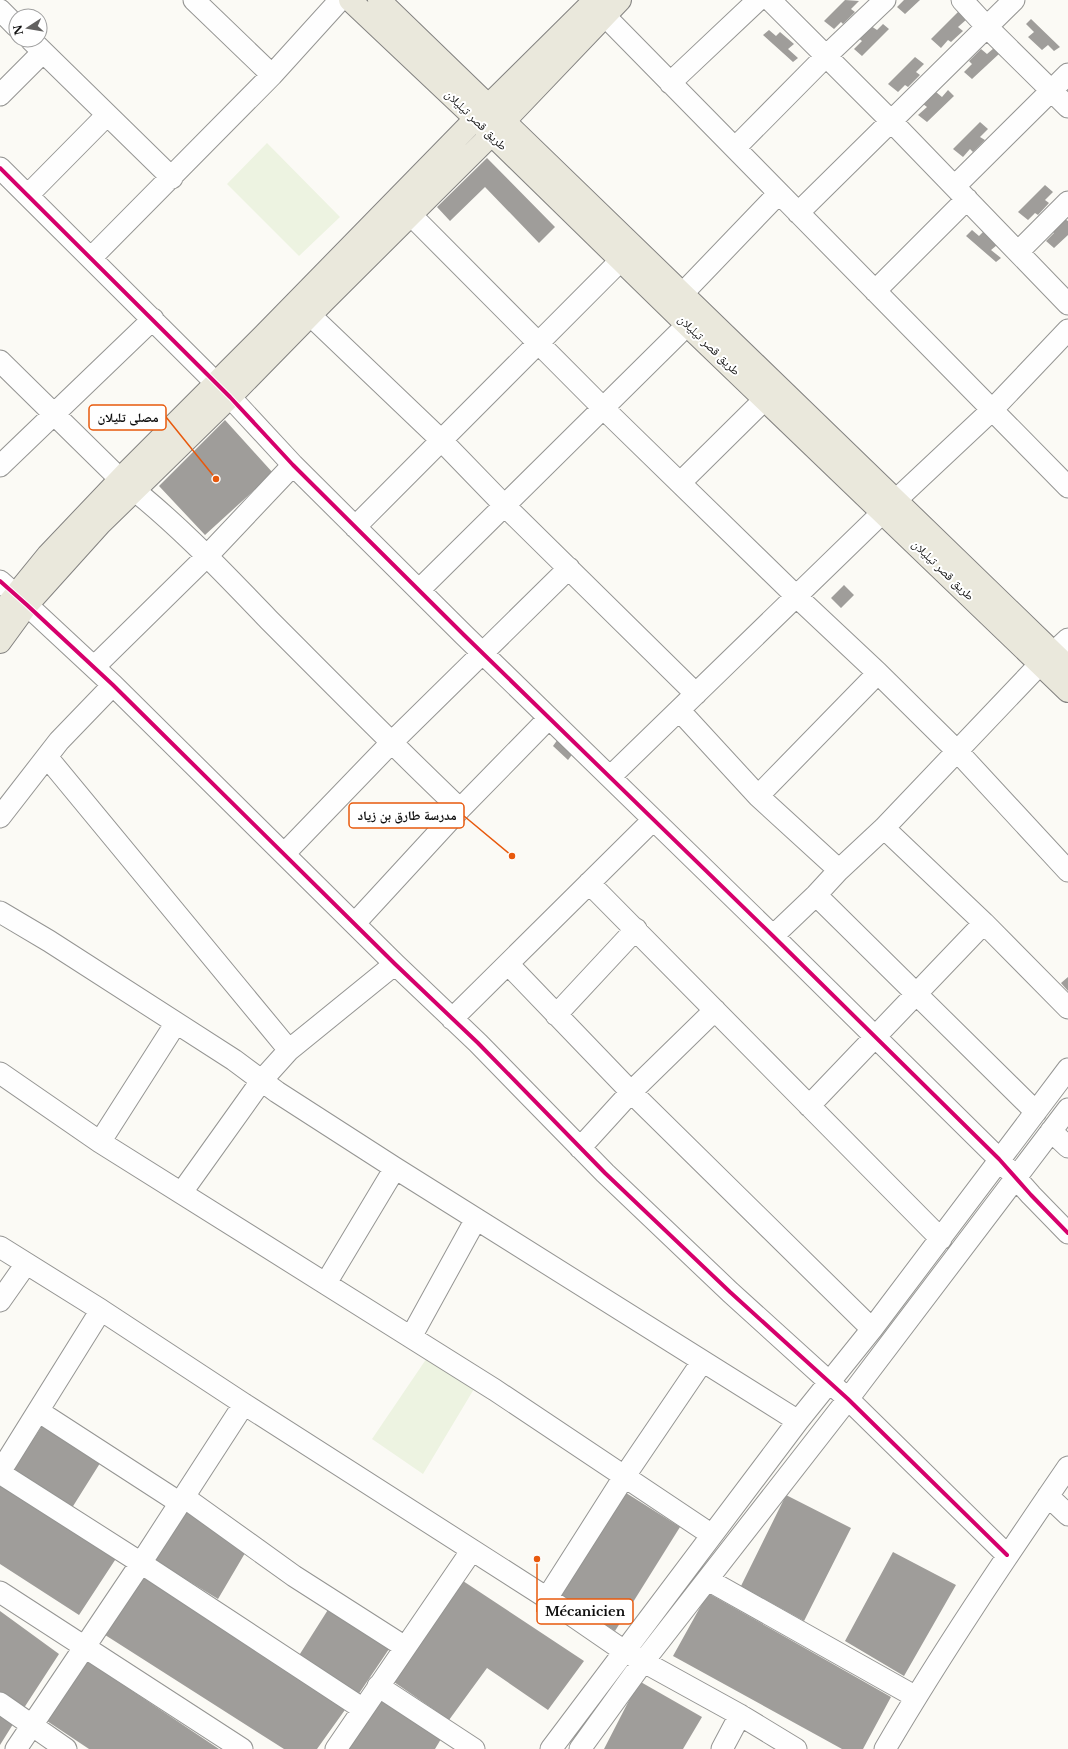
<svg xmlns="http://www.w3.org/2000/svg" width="1068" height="1749" viewBox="0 0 1068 1749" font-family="'Libre Baskerville','Noto Naskh Arabic',serif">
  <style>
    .pitch { fill: #edf3e1 }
    .building { fill: #9f9d9a }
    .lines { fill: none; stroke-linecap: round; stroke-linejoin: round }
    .minor-casing { stroke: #959593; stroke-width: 23 }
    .major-casing { stroke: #838280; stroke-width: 24 }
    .minor { stroke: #fefefe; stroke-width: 21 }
    .major { stroke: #eae8dc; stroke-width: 22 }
    .cycleway-casing { stroke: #fff; stroke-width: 6 }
    .cycleway { stroke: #d6006c; stroke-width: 4 }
    .labels { text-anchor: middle; stroke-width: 4; stroke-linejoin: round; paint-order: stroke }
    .street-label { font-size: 12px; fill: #0f0f0f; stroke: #fff }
    .leader { fill: none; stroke: #e8590c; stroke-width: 1.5 }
    .callout-dot { fill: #e8590c; stroke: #fff; stroke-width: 1.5 }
    .callout { fill: #fff; stroke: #e8590c; stroke-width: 1.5 }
    .callout-label { font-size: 13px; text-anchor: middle; font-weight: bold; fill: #0f0f0f }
  </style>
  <rect width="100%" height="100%" fill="#fbfaf5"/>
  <path class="pitch" d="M 267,143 L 340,217 L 299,256 L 227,184 Z
    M 431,1352 L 477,1384 L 423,1474 L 372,1439 Z"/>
  <path class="building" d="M 845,0 L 859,1 L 851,9 L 855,12 L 843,24 L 841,22 L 834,29 L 824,21 Z
    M 904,0 L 920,0 L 905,14 L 897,7 Z
    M 958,12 L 967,19 L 958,27 L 963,31 L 951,42 L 948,40 L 941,48 L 931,39 Z
    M 1031,19 L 1060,47 L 1054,51 L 1048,45 L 1042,50 L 1028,37 L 1034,32 L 1026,24 Z
    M 883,24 L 889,29 L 862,56 L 854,49 L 862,41 L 858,38 L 871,26 L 877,30 Z
    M 769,30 L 776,36 L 780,32 L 794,44 L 788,49 L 798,58 L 793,62 L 763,35 Z
    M 994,48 L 1000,53 L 972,79 L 964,72 L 972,64 L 969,61 L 981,49 L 987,54 Z
    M 915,57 L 924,64 L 916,72 L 920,75 L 908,87 L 905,85 L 898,92 L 888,84 Z
    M 948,90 L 954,96 L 927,122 L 918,115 L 927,107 L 923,104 L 936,92 L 942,97 Z
    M 980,122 L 988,129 L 980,137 L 985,140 L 973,152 L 970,149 L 963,157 L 953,149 Z
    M 487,158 L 555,227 L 539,243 L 485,187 L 450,221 L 437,207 Z
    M 1045,185 L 1053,192 L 1045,200 L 1049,203 L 1038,215 L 1035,213 L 1028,220 L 1018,212 Z
    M 1063,218 L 1068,221 L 1068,235 L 1054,248 L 1046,241 L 1054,233 L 1051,230 Z
    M 972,230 L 979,236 L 983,232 L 997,245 L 991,250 L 1001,258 L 996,262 L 966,236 Z
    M 225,420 L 273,473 L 205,535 L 159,486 Z
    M 844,585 L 854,595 L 841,608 L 831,598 Z
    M 558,739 L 574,752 L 568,760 L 553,746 Z
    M 1068,977 L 1068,991 L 1061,983 Z
    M 44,1423 L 102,1460 L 70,1511 L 12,1471 Z
    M 4,1480 L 117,1557 L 79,1615 L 0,1564 L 0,1487 Z
    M 623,1491 L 680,1527 L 615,1631 L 556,1593 Z
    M 786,1495 L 851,1528 L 804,1621 L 741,1586 Z
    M 186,1506 L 248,1548 L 218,1599 L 151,1558 Z
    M 893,1552 L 956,1585 L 904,1676 L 845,1641 Z
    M 141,1573 L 347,1707 L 317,1749 L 284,1749 L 102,1633 Z
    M 460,1579 L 584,1661 L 548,1710 L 487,1668 L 449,1720 L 394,1682 Z
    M 708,1593 L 891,1697 L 863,1749 L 842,1749 L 673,1656 Z
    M 331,1605 L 391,1646 L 358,1695 L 298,1657 Z
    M 0,1611 L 59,1654 L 22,1711 L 0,1697 Z
    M 86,1660 L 219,1749 L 89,1749 L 47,1721 Z
    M 639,1681 L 702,1717 L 683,1749 L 604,1749 Z
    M 379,1698 L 441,1739 L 435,1749 L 348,1749 Z
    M 0,1711 L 15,1721 L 0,1745 Z"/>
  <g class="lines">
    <g class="minor-casing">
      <path id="minor" d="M 194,0 L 272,75
        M 770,0 L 891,121 L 1068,304
        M 962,0 L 987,27 L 1068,107
        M 0,10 L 16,26
        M 605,16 L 1068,487
        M 31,40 L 172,178
        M 670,83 L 758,0
        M 0,95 L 43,52
        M 735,148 L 826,56 L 885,0
        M 0,168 L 230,397 L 293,465 L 464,635 L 773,936 L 999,1159 L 1031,1195 L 1068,1233
        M 955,186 L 1068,74
        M 28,195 L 107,115
        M 399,203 L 603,408 L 796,596 L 878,673 L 958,752 L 1068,871
        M 798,213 L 1014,0
        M 1018,252 L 1068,202
        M 91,258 L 272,75 L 340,0
        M 875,291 L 967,199
        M 683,293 L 779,193
        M 310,315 L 442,441 L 504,505 L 696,694
        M 0,361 L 120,479 C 174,520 222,571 269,620 C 332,683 395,747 460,809
        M 0,466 L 153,319
        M 681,482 L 765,399
        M 896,500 L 992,410 L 1068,330
        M 355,527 L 621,260
        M 0,581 L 27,605 L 113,685 L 395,964 L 478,1043 L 605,1173 L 730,1292 L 848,1399 L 1007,1555
        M 419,590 L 687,325
        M 1053,653 L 1068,639
        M 94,667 L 207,556 L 293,465
        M 679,710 L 758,796 L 839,870
        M 47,757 L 289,1050
        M 610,777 L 883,512
        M 758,796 L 878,673
        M 0,817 L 59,741 L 113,685
        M 884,828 L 984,923 L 1068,1008
        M 284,854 L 391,743 L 569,568
        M 589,883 L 941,1239
        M 816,895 L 1036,1112
        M 0,912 L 49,941 L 234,1060 L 277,1092 L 395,1168 L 798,1421
        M 355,923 L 460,809 L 548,719
        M 773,936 L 816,895 L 839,870 L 884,828 L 1041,663
        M 508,964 L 631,1092 L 872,1329
        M 556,1015 L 636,929
        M 452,1019 L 653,820
        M 0,1073 L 100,1142 L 495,1390 L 712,1535
        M 809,1106 L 984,923
        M 1051,1131 L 1068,1147
        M 100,1142 L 176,1023
        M 580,1148 L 631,1092 L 715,1010
        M 182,1192 L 262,1080 L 289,1050 L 395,964
        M 0,1247 L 101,1310 L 244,1404 L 547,1598 L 624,1651 L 740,1715 L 796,1749
        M 326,1283 L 395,1168
        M 0,1301 L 26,1264
        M 411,1337 L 476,1219
        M 38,1411 L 180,1503
        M 0,1472 L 101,1310
        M 0,1473 L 141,1563 L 363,1709
        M 1048,1496 L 1068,1515
        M 184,1497 L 294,1576 L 405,1647
        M 708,1580 L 916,1697
        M 0,1592 L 242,1749
        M 547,1598 L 624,1477 L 702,1362
        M 378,1686 L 474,1749
        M 0,1703 L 66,1749
        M 16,1749 L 141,1563 L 244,1404
        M 336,1749 L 472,1550
        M 551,1749 L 798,1421 L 872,1329 L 1068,1069
        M 580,1749 L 643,1662 L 848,1399 L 1068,1109
        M 722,1749 L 740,1715
        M 885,1749 C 942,1652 1005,1559 1068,1467"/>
    </g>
    <g class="major-casing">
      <path id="major" d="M 350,0 L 476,119 L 687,325 L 1068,691
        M 379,0 L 1068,667
        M 0,614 L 48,555 L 126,473 L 264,335 L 489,105 L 595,0
        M 0,642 L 27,605 L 100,524 L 230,397 L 323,302 L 492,134 L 620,0"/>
    </g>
    <use href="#minor" class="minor"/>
    <use href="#major" class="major"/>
    <g class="cycleway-casing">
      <path id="cycleway" d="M 0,168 L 230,397 L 293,465 L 464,635 L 773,936 L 999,1159 L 1031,1195 L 1068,1233
        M 0,581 L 27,605 L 113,685 L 395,964 L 478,1043 L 605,1173 L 730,1292 L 848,1399 L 1007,1555"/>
    </g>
    <use href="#cycleway" class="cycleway"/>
  </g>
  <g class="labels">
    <g class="street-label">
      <text transform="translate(476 120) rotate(44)" y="4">طريق قصر تيليلان</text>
      <text transform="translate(709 345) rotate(44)" y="4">طريق قصر تيليلان</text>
      <text transform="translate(943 570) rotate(44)" y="4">طريق قصر تيليلان</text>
    </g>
  </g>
  <path class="leader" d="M216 479L166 417M512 856L464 816M537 1559L537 1612"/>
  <g class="callout-dot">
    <circle cx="216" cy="479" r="4"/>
    <circle cx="512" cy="856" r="4"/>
    <circle cx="537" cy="1559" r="4"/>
  </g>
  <g class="callout">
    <rect x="89" y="405" width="77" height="25" rx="4"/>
    <rect x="349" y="803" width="115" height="25" rx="4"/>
    <rect x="537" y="1599" width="96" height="25" rx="4"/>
  </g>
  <g class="callout-label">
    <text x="128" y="422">مصلى تليلان</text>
    <text x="407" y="820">مدرسة طارق بن زياد</text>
    <text x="585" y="1616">Mécanicien</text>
  </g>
  <g transform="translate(28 28) rotate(258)"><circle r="19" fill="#ffffff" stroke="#9f9f9f"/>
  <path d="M0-3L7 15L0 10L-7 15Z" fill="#626160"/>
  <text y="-6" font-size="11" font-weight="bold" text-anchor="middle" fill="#0f0f0f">N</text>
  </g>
</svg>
